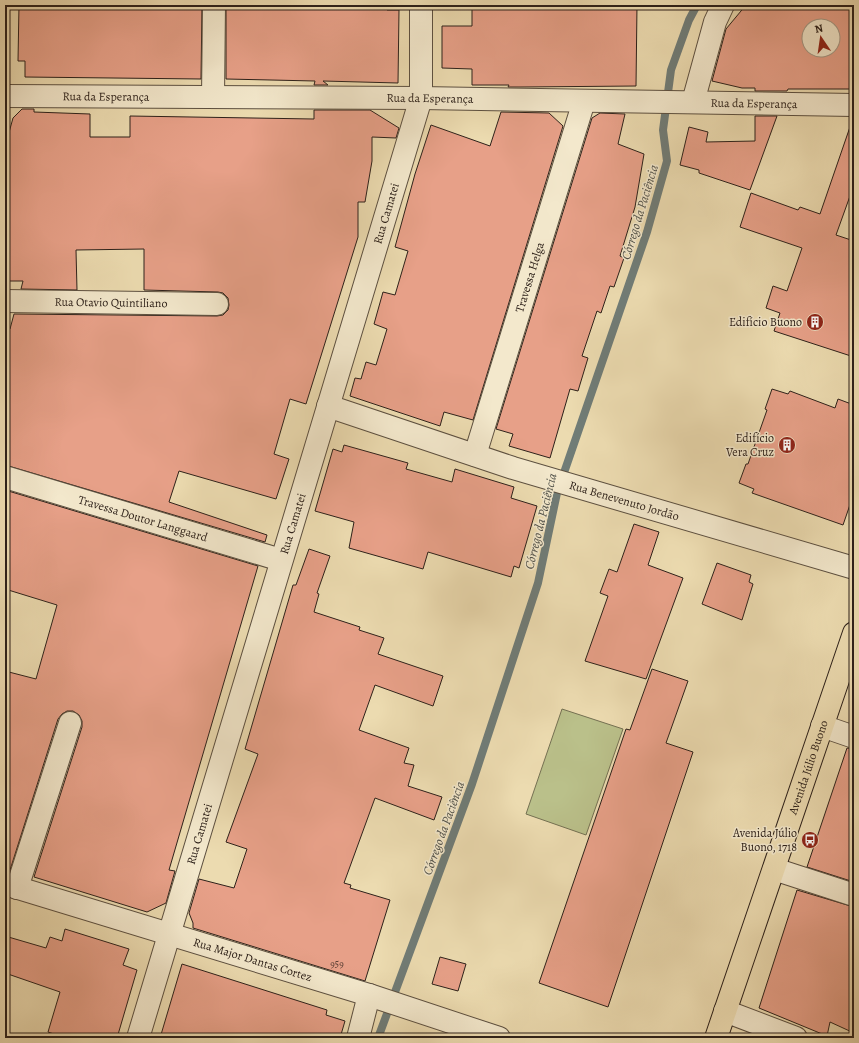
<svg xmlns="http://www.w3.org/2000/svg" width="859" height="1043" viewBox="0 0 859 1043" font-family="Alegreya,serif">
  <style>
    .grass { fill: #bac08a; stroke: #747052 }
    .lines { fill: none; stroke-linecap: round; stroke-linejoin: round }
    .stream { stroke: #707c77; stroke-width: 8 }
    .building { fill: #e7a088; stroke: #2d211a; fill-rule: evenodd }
    .minor-casing { stroke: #5d5040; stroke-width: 24 }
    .major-casing { stroke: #2d211a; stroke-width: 24 }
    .minor { stroke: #f3e8cc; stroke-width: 22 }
    .major { stroke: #ecdbb0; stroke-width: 22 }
    .labels { text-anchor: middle; stroke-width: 3; stroke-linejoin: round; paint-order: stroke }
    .number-label { font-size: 10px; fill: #5c4136 }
    .street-label { font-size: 12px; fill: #2d211a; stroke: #f3e8cc }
    .poi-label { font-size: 12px; fill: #2d211a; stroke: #f3e8cc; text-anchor: end }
    .water-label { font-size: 13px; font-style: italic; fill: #4e4f48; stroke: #f3e8cc }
  </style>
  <rect width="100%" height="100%" fill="#ecdbb0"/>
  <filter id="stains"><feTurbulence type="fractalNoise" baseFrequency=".005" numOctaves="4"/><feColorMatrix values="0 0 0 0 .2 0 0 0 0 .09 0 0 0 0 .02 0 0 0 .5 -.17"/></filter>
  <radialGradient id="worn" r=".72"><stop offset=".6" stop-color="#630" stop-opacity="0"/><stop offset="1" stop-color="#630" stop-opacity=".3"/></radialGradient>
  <path class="grass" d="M 562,709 L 623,729 L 586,835 L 526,814 Z"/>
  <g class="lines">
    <path class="stream" d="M 378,1038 L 472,784 L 538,583 L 557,493 L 647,232 L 667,161 L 663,130 L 671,70 L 689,20 L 697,5"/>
  </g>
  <path class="building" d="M 19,5 L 202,5 L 201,79 L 25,77 L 25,61 L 18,61 Z
    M 226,5 L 387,5 L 387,10 L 399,10 L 398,83 L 323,81 L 328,85 L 314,85 L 315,81 L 226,79 Z
    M 472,5 L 637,5 L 636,86 L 521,87 L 508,87 L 509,85 L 472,85 L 472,69 L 442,68 L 442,26 L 472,26 Z
    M 746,5 L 854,5 L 854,89 L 788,89 L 787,91 L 755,91 L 755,88 L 742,88 L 712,81 L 726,29 ZM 809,26 L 833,26 L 833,50 L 809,50 Z
    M 22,109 L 34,109 L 34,112 L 90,114 L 90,137 L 130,137 L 130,116 L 314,119 L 314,110 L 370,110 L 399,128 L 396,138 L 372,137 L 372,161 L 365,202 L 358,202 L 358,237 L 306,404 L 290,399 L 274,454 L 289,459 L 276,499 L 179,471 L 169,502 L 267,535 L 265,542 L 5,465 L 5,327 L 10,329 L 14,314 L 217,316 L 223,315 L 228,310 L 229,305 L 228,298 L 223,293 L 218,292 L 144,290 L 144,249 L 76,250 L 77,290 L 21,289 L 23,281 L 5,281 L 5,147 L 13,118 Z
    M 501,112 L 549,113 L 563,126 L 473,420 L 444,412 L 440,426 L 350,396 L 355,378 L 361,379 L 366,362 L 376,365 L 387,329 L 374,324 L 383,292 L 395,295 L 408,251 L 395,247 L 415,174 L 431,125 L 490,146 Z
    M 600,113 L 625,114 L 618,144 L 644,154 L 635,207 L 620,256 L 624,258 L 614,287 L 610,286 L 601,313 L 597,311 L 582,356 L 588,358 L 578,391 L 570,389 L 550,458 L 509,446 L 513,434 L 496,429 L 592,118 Z
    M 755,116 L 777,116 L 750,190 L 699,173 L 699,170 L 680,165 L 689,127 L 708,132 L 706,142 L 755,141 Z
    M 851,124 L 854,125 L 854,197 L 850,196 L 836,235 L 854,241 L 854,357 L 774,331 L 780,313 L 766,308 L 773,286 L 787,291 L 802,248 L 740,227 L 751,193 L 798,210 L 800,207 L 820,214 Z
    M 772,389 L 788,394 L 790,391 L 835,408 L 838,399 L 854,405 L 854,493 L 843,525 L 752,493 L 754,489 L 739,483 L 746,464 L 748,464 L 767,410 L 765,409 Z
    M 344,445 L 408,463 L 406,469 L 452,482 L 455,469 L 514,487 L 511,498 L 537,506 L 519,568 L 514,566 L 511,577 L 428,552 L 423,569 L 349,548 L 354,522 L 315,511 L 333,449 L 342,452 Z
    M 5,490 L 258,566 L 169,870 L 175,871 L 166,903 L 147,912 L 34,877 L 82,727 L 82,721 L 79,715 L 73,711 L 67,711 L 62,714 L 58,719 L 10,870 L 5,868 L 5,671 L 36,679 L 57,605 L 5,589 Z
    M 634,524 L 659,532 L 648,565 L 683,578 L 646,679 L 585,661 L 608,596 L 600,593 L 609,569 L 617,572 Z
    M 309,549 L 330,556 L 317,593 L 319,594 L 314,612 L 360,627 L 359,630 L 384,638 L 378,654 L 443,676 L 433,706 L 375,685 L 359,730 L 409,748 L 404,763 L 414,765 L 408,786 L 442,797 L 434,820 L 375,798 L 344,883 L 351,885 L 350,888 L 390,900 L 365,981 L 193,928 L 193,923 L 189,913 L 199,879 L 234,888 L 247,849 L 226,842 L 258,754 L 245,749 L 293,585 L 296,585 Z
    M 717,563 L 751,575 L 749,582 L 753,584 L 742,620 L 702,604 Z
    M 652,669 L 688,681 L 666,743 L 693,752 L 608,1007 L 539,983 L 626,729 L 630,730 Z
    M 847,748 L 854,749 L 854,882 L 807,867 Z
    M 797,890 L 854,907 L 854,1033 L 830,1022 L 827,1036 L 759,1008 Z
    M 65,929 L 129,949 L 123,965 L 137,970 L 117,1038 L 66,1038 L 48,1032 L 60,992 L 5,973 L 5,936 L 46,948 L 50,937 L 62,941 Z
    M 440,957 L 466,964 L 458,991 L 432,984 Z
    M 182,964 L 327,1010 L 326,1015 L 345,1021 L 340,1038 L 160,1038 Z"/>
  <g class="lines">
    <g class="minor-casing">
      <g id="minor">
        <path id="s1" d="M 5,96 L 421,98 L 854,105"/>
        <path d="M 213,97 L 214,5"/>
        <path d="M 693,102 L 715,22 L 723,5"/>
        <path id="s2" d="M 5,301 L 217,304"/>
        <path id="s3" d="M 328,406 L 513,468 L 854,568"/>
        <path id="s4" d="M 475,455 L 584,101"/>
        <path id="s5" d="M 5,477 L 281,560"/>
        <path d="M 822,726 L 854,737"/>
        <path d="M 774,869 L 854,895"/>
        <path id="s6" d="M 5,884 L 369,995 L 499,1038"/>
        <path d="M 17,888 L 70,723"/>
        <path d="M 725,1011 L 796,1038"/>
        <path id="s7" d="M 138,1038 L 421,98 L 421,5"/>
        <path d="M 358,1038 L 369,995"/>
      </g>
    </g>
    <g class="major-casing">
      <g id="major">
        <path id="s8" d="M 716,1038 L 854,633"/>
      </g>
    </g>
    <use href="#minor" class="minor"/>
    <use href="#major" class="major"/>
  </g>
  <defs>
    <g id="building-disc" transform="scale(0.9)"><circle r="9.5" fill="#8f2418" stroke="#f3e8cc"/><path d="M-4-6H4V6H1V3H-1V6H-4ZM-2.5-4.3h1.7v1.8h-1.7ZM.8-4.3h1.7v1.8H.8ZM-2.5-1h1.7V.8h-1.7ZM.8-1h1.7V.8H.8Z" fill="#fff"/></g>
    <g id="bus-disc" transform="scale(0.9)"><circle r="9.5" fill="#8f2418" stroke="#f3e8cc"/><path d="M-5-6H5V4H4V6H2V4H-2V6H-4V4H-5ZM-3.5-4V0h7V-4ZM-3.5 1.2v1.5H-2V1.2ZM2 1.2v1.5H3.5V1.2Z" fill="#fff"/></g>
  </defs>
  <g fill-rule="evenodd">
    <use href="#building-disc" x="815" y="322"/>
    <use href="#building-disc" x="787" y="445"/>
    <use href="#bus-disc" x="810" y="840"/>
  </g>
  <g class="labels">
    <g class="number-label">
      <text x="337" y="967">959</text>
    </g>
    <g class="street-label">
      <text dy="4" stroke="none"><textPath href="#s1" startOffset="101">Rua da Esperança</textPath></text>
      <text dy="4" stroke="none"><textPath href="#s1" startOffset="425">Rua da Esperança</textPath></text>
      <text dy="4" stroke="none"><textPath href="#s1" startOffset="749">Rua da Esperança</textPath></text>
      <text dy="4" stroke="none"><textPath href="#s7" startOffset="861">Rua Camatei</textPath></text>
      <text dy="4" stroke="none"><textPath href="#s4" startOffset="186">Travessa Helga</textPath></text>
      <text dy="4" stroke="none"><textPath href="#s2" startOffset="106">Rua Otavio Quintiliano</textPath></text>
      <text dy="4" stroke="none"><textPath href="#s3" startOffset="311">Rua Benevenuto Jordão</textPath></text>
      <text dy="4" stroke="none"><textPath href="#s5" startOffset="144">Travessa Doutor Langgaard</textPath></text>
      <text dy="4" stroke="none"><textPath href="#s7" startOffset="537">Rua Camatei</textPath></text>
      <text dy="4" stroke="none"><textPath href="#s8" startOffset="286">Avenida Júlio Buono</textPath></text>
      <text dy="4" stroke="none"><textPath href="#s7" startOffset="213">Rua Camatei</textPath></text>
      <text dy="4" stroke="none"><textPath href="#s6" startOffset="259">Rua Major Dantas Cortez</textPath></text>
    </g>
    <g class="poi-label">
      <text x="802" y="326">Edifício Buono</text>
      <text x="774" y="442">Edifício<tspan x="774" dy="14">Vera Cruz</tspan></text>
      <text x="797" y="837">Avenida Júlio<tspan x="797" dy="14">Buono, 1718</tspan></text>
    </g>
    <g class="water-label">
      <text transform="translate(639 212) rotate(-73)" y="5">Córrego da Paciência</text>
      <text transform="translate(540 521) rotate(-76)" y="5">Córrego da Paciência</text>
      <text transform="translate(443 828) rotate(-70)" y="5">Córrego da Paciência</text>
    </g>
  </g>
  <rect width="859" height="1043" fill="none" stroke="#ecdbb0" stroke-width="20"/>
  <rect x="6" y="6" width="847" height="1031" fill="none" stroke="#2d211a" stroke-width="2"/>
  <rect x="10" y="10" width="839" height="1023" fill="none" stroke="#2d211a"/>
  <g transform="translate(821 38) rotate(347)"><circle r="19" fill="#f3e8cc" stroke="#a49885"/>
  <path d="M0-3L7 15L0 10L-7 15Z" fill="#8f2418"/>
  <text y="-6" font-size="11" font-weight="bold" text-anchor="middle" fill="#2d211a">N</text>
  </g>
  <rect width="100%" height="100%" filter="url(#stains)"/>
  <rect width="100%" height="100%" fill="url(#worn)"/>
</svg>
